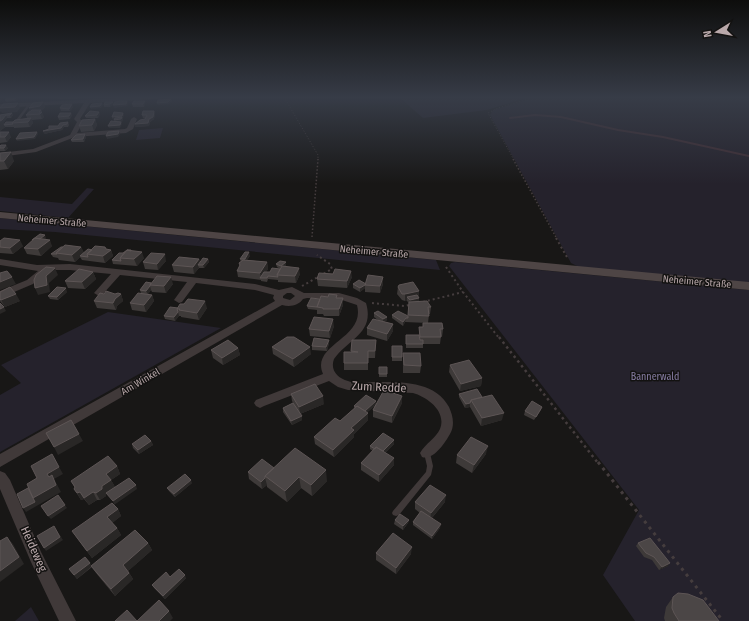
<svg xmlns="http://www.w3.org/2000/svg" width="749" height="621" viewBox="0 0 749 621" font-family="'Fira Sans Condensed',sans-serif">
  <style>
    .green { fill: #25222c }
    .lines { fill: none; stroke-linecap: round; stroke-linejoin: round }
    .stream { stroke: #422f36; stroke-width: 2 }
    .path-far4 { stroke: #453d3e; stroke-width: 1; stroke-dasharray: 1 2; stroke-linecap: butt }
    .path-far3 { stroke: #453d3e; stroke-width: 1.5; stroke-dasharray: 1.5 2; stroke-linecap: butt }
    .path-far2 { stroke: #453d3e; stroke-width: 2; stroke-dasharray: 2 3; stroke-linecap: butt }
    .path-far1 { stroke: #453d3e; stroke-width: 2.5; stroke-dasharray: 2.5 3.5; stroke-linecap: butt }
    .path { stroke: #453d3e; stroke-width: 3; stroke-dasharray: 3 4.5; stroke-linecap: butt }
    .lane { fill: #403939; fill-rule: evenodd }
    .street { fill: #403939; fill-rule: evenodd }
    .secondary { fill: #4e4545; fill-rule: evenodd }
    .wall { fill: #3e3a39 }
    .shaded-wall { fill: #292726 }
    .building { fill: #4b4646; stroke: #5d5555 }
    .labels { text-anchor: middle; stroke-width: 3; stroke-linejoin: round; paint-order: stroke }
    .street-label { font-size: 10px; fill: #b9a8aa; stroke: #131211 }
    .park-label { font-size: 10px; fill: #887ea5; stroke: #131211 }
    .near-street-label { font-size: 12px; fill: #b9a8aa; stroke: #131211 }
  </style>
  <rect width="100%" height="100%" fill="#181716"/>
  <path class="green" d="M 529,97 L 487,110 L 423,118 L 399,97 Z
    M 537,97 L 749,97 L 749,283 L 579,267 L 571,263 L 490,115 L 493,110 Z
    M 163,128 L 160,138 L 136,140 L 139,130 Z
    M 87,188 L 94,189 L 68,218 L 0,211 L 0,197 L 72,204 Z
    M 0,218 L 436,260 L 440,270 L 55,232 L 0,229 Z
    M 455,262 L 749,290 L 749,621 L 635,621 L 603,575 L 639,510 L 449,266 L 451,263 Z
    M 108,312 L 221,328 L 0,452 L 0,395 L 21,383 L 1,365 Z
    M 31,607 L 39,621 L 15,621 Z"/>
  <g class="lines">
    <path class="stream" d="M 510,118 L 535,115 L 561,117 L 618,130 L 663,137 L 749,156"/>
    <path class="path-far4" d="M 284,97 L 318,155 L 318,160
      M 514,160 L 488,113 L 498,108 L 535,97"/>
    <path class="path-far3" d="M 513,159 L 557,239
      M 312,237 L 318,159"/>
    <path class="path-far2" d="M 556,238 L 568,259
      M 446,267 L 463,292 L 499,338
      M 302,286 L 332,269 L 330,264 L 317,255
      M 423,302 L 463,292
      M 372,303 L 405,306 L 409,305"/>
    <path class="path-far1" d="M 499,337 L 598,463"/>
    <path class="path" d="M 598,462 L 723,621"/>
    <path class="lane" d="M 29,103 L 31,104 L 18,122 L 16,122 L 16,120 Z
      M 427,450 L 429,451 L 430,453 L 433,466 L 431,475 L 399,515 L 396,516 L 393,515 L 392,513 L 393,511 L 426,472 L 427,466 L 424,453 L 425,451 Z"/>
    <path class="street" d="M 140,97 L 184,97 L 90,103 L 80,119 L 83,122 L 77,133 L 125,129 L 127,128 L 131,119 L 134,117 L 137,119 L 133,129 L 126,133 L 75,137 L 36,152 L 0,157 L 0,153 L 33,149 L 70,135 L 77,122 L 74,119 L 84,103 L 0,108 L 0,104 Z
      M 0,259 L 37,265 L 70,264 L 255,284 L 279,290 L 292,287 L 304,293 L 339,293 L 357,298 L 366,303 C 375,333 348,339 334,359 C 330,370 337,378 348,381 C 355,384 364,383 372,382 C 398,382 435,380 449,407 C 453,416 455,425 450,434 C 445,443 433,461 422,457 L 420,453 C 425,444 436,438 440,429 C 447,411 427,397 413,393 L 348,390 L 338,387 L 329,381 L 264,406 L 260,408 L 256,406 L 254,403 L 256,400 L 323,374 C 310,344 366,339 357,305 L 339,299 L 307,298 L 303,299 C 298,306 290,307 282,305 L 0,467 L 0,454 L 275,301 L 273,298 L 274,295 L 255,290 L 196,283 L 182,302 L 179,303 L 174,300 L 187,282 L 120,275 L 102,295 L 99,296 L 94,293 L 111,274 L 70,270 L 49,270 L 33,284 L 0,298 L 0,291 L 27,280 L 38,271 L 0,265 ZM 287,293 L 291,293 L 295,296 L 290,300 L 283,298 L 283,296 Z
      M 0,471 L 5,473 L 10,480 L 41,552 L 76,621 L 59,621 L 31,562 L 0,489 Z"/>
    <path class="secondary" d="M 0,212 L 749,282 L 749,290 L 0,218 Z"/>
  </g>
  <path class="wall" d="M 7,98 L 19,98 L 16,101 L 6,102 L 5,100 Z
    M 57,98 L 78,98 L 77,99 L 57,99 Z
    M 43,102 L 45,107 L 41,111 L 44,117 L 42,119 L 32,120 L 33,123 L 30,127 L 14,128 L 14,127 L 5,127 L 0,131 L 0,115 L 12,113 L 13,115 L 11,118 L 7,118 L 4,122 L 4,124 L 27,118 L 26,115 L 28,114 L 27,113 L 30,110 L 29,108 Z
    M 113,102 L 114,104 L 110,107 L 104,107 L 104,105 Z
    M 145,103 L 144,107 L 133,107 L 132,104 Z
    M 73,107 L 70,111 L 61,111 L 60,108 Z
    M 155,113 L 154,119 L 150,122 L 149,126 L 135,127 L 135,124 L 145,119 L 145,118 L 143,118 L 142,115 Z
    M 100,114 L 98,118 L 86,118 L 85,116 Z
    M 72,115 L 70,119 L 59,120 L 58,117 Z
    M 95,119 L 97,125 L 94,131 L 81,132 L 79,126 Z
    M 68,122 L 69,125 L 68,127 L 64,127 L 62,130 L 44,134 L 58,126 Z
    M 0,132 L 11,137 L 7,142 L 0,143 Z
    M 85,134 L 86,137 L 84,142 L 72,142 L 71,140 Z
    M 0,146 L 8,148 L 5,151 L 0,151 Z
    M 0,153 L 14,161 L 8,169 L 0,170 Z
    M 46,238 L 45,239 L 52,246 L 41,256 L 27,254 L 24,248 Z
    M 0,241 L 23,246 L 13,254 L 0,253 Z
    M 81,247 L 84,253 L 92,250 L 106,249 L 111,250 L 113,256 L 105,263 L 82,260 L 80,257 L 75,262 L 59,260 L 58,258 L 53,257 L 51,254 Z
    M 132,251 L 144,258 L 137,266 L 113,264 L 112,260 L 123,253 Z
    M 250,256 L 247,260 L 267,262 L 268,269 L 266,272 L 270,272 L 280,269 L 277,267 L 276,264 L 286,262 L 286,266 L 300,274 L 296,283 L 278,282 L 278,280 L 268,279 L 267,282 L 261,281 L 261,280 L 238,277 L 237,271 L 240,266 L 239,263 L 241,262 L 240,259 Z
    M 199,259 L 200,262 L 208,259 L 209,262 L 204,268 L 199,268 L 194,274 L 174,272 L 172,265 Z
    M 166,261 L 158,270 L 145,269 L 143,262 Z
    M 93,272 L 96,279 L 85,289 L 68,288 L 65,281 Z
    M 333,274 L 352,277 L 347,288 L 318,286 L 317,279 Z
    M 146,282 L 173,284 L 166,293 L 152,292 L 151,290 L 148,294 L 152,295 L 154,301 L 146,312 L 132,310 L 130,303 L 141,293 L 140,290 Z
    M 353,284 L 383,284 L 380,293 L 365,292 L 365,288 L 360,292 L 353,288 Z
    M 398,287 L 419,297 L 419,301 L 431,307 L 430,314 L 429,314 L 428,323 L 405,322 L 403,326 L 392,318 L 392,315 L 408,317 L 409,303 L 407,301 L 405,301 L 402,300 L 397,294 Z
    M 0,292 L 20,301 L 5,307 L 0,301 Z
    M 67,292 L 58,300 L 50,299 L 48,296 Z
    M 104,294 L 121,294 L 123,301 L 117,306 L 116,310 L 97,308 L 94,301 Z
    M 337,298 L 343,298 L 343,305 L 339,316 L 324,316 L 323,314 L 317,314 L 317,310 L 308,309 L 307,306 L 320,299 Z
    M 178,308 L 207,308 L 199,320 L 181,317 L 181,316 L 179,316 L 175,321 L 165,319 L 164,316 Z
    M 374,313 L 387,317 L 387,320 L 384,322 L 393,324 L 393,331 L 387,341 L 367,335 L 367,328 L 379,321 L 374,317 Z
    M 423,323 L 443,329 L 442,337 L 441,336 L 440,344 L 423,344 L 423,348 L 406,348 L 406,335 L 419,335 L 419,327 L 423,327 Z
    M 334,326 L 330,338 L 310,336 L 309,329 Z
    M 352,340 L 376,340 L 375,358 L 368,358 L 368,370 L 344,370 L 344,363 L 351,352 Z
    M 329,343 L 327,351 L 312,350 L 312,346 Z
    M 392,346 L 402,357 L 402,361 L 392,361 Z
    M 272,347 L 311,354 L 294,367 L 273,354 Z
    M 238,348 L 240,355 L 223,365 L 213,358 L 211,350 Z
    M 403,353 L 421,366 L 420,373 L 403,373 Z
    M 450,365 L 482,378 L 481,386 L 460,391 L 449,372 Z
    M 379,367 L 387,367 L 387,377 L 379,377 Z
    M 291,394 L 324,404 L 300,414 L 302,420 L 292,425 L 283,412 L 283,408 L 293,403 L 292,401 Z
    M 459,394 L 482,397 L 502,420 L 481,426 L 470,407 L 465,408 L 459,397 Z
    M 402,403 L 392,423 L 373,417 L 373,410 L 375,406 L 367,412 L 368,420 L 354,434 L 354,437 L 334,457 L 315,444 L 314,437 L 340,421 L 354,409 L 354,406 Z
    M 542,407 L 541,410 L 534,420 L 524,415 L 525,411 Z
    M 394,440 L 394,444 L 385,453 L 394,465 L 379,482 L 361,470 L 361,463 L 373,451 L 370,449 L 370,446 Z
    M 151,441 L 153,445 L 139,454 L 133,448 L 132,444 Z
    M 486,454 L 472,473 L 456,463 L 457,455 Z
    M 117,466 L 120,474 L 111,480 L 115,487 L 106,493 L 106,496 L 100,500 L 97,500 L 89,505 L 84,499 L 81,500 L 74,489 L 75,488 L 71,481 Z
    M 274,468 L 327,481 L 312,496 L 301,488 L 287,502 L 267,487 L 267,485 L 262,489 L 249,479 L 248,472 Z
    M 192,483 L 175,497 L 169,491 L 167,488 Z
    M 415,502 L 445,502 L 432,518 L 440,528 L 432,539 L 413,525 L 413,522 L 420,513 L 415,509 Z
    M 118,509 L 121,516 L 112,523 L 117,528 L 121,535 L 92,558 L 77,538 L 72,531 Z
    M 395,520 L 409,520 L 408,523 L 403,530 L 394,524 Z
    M 148,543 L 152,550 L 128,571 L 133,579 L 115,596 L 96,573 L 92,567 L 77,579 L 69,569 L 92,565 Z
    M 638,543 L 668,566 L 659,570 L 652,560 L 644,557 L 636,546 Z
    M 376,553 L 411,554 L 396,574 L 376,560 Z
    M 170,577 L 186,578 L 165,599 L 154,588 L 152,585 Z
    M 673,597 L 719,621 L 665,621 L 664,618 L 666,607 Z"/>
  <path class="shaded-wall" d="M 0,98 L 2,98 L 3,99 L 0,102 Z
    M 16,98 L 19,98 L 16,101 L 15,99 Z
    M 171,99 L 172,101 L 169,104 L 158,105 L 157,103 Z
    M 127,101 L 128,104 L 127,106 L 114,108 L 113,105 Z
    M 145,101 L 145,103 L 144,107 L 143,104 Z
    M 43,102 L 45,107 L 41,111 L 44,117 L 42,119 L 40,114 L 31,113 L 29,108 Z
    M 113,102 L 114,104 L 110,107 L 110,104 Z
    M 18,103 L 20,108 L 17,112 L 2,113 L 1,111 L 0,112 L 0,108 Z
    M 102,103 L 103,105 L 101,108 L 91,109 L 90,107 Z
    M 72,104 L 73,107 L 70,111 L 69,109 Z
    M 154,111 L 155,113 L 154,119 L 150,122 L 149,126 L 135,127 L 135,124 L 149,119 Z
    M 99,112 L 100,114 L 98,118 L 97,115 Z
    M 12,113 L 13,115 L 11,118 L 10,115 Z
    M 71,113 L 72,115 L 70,119 L 69,116 Z
    M 123,113 L 124,115 L 123,118 L 123,120 L 122,122 L 121,122 L 122,124 L 120,128 L 109,128 L 108,126 L 115,122 L 114,120 L 122,118 L 112,119 L 112,117 Z
    M 6,115 L 7,118 L 4,122 L 5,127 L 0,131 L 0,121 Z
    M 31,118 L 33,123 L 30,127 L 28,122 Z
    M 95,119 L 97,125 L 94,131 L 92,125 Z
    M 63,125 L 64,127 L 62,130 L 44,134 L 43,131 Z
    M 119,131 L 120,134 L 118,137 L 107,139 L 106,136 Z
    M 9,132 L 11,137 L 7,142 L 5,137 Z
    M 37,132 L 38,134 L 35,139 L 17,141 L 16,139 Z
    M 85,134 L 86,137 L 84,142 L 83,139 Z
    M 6,145 L 8,148 L 5,151 L 4,148 Z
    M 11,152 L 14,161 L 8,169 L 4,161 Z
    M 45,235 L 46,238 L 39,244 L 38,241 Z
    M 20,240 L 23,246 L 13,254 L 10,248 Z
    M 50,240 L 52,246 L 41,256 L 38,249 Z
    M 81,247 L 84,253 L 75,262 L 72,255 Z
    M 111,250 L 113,256 L 105,263 L 103,256 Z
    M 142,252 L 144,258 L 137,266 L 134,259 Z
    M 249,252 L 250,256 L 245,262 L 245,259 Z
    M 165,254 L 166,261 L 158,270 L 157,264 Z
    M 199,259 L 201,265 L 198,265 L 199,268 L 194,274 L 193,267 Z
    M 208,259 L 209,262 L 204,268 L 203,265 Z
    M 267,262 L 268,269 L 263,278 L 261,278 L 260,273 Z
    M 286,262 L 286,266 L 281,266 Z
    M 55,268 L 58,275 L 49,283 L 50,292 L 38,295 L 35,288 L 46,276 Z
    M 299,268 L 300,274 L 296,283 L 295,276 Z
    M 351,271 L 352,277 L 347,288 L 347,281 Z
    M 93,272 L 96,279 L 85,289 L 82,282 Z
    M 12,277 L 16,284 L 0,290 L 0,282 Z
    M 171,277 L 173,284 L 166,293 L 164,286 Z
    M 383,277 L 383,284 L 380,293 L 380,286 Z
    M 365,285 L 365,288 L 360,292 L 360,288 Z
    M 150,286 L 151,290 L 148,294 L 146,291 Z
    M 66,288 L 67,292 L 58,300 L 57,297 Z
    M 419,291 L 419,298 L 407,297 L 407,301 L 405,301 L 405,294 Z
    M 16,294 L 20,301 L 5,307 L 1,300 Z
    M 121,294 L 123,301 L 117,306 L 116,310 L 113,303 L 115,299 Z
    M 152,295 L 154,301 L 146,312 L 144,305 Z
    M 343,298 L 343,305 L 339,316 L 339,309 Z
    M 419,298 L 419,302 L 409,304 L 410,300 Z
    M 205,301 L 207,308 L 199,320 L 197,313 Z
    M 4,307 L 6,311 L 0,314 L 0,309 Z
    M 178,312 L 179,316 L 175,321 L 174,317 Z
    M 387,317 L 387,320 L 383,323 L 383,319 Z
    M 406,318 L 405,322 L 403,326 L 403,322 Z
    M 333,319 L 334,326 L 330,338 L 329,331 Z
    M 393,324 L 393,331 L 387,341 L 387,334 Z
    M 329,340 L 329,343 L 327,351 L 326,347 Z
    M 310,347 L 311,354 L 294,367 L 293,359 Z
    M 238,348 L 240,355 L 223,365 L 222,358 Z
    M 482,378 L 481,386 L 460,391 L 461,384 Z
    M 323,396 L 324,404 L 300,414 L 299,407 Z
    M 402,396 L 402,403 L 392,423 L 392,416 Z
    M 376,401 L 376,405 L 363,416 L 363,412 Z
    M 470,403 L 470,407 L 465,408 L 466,404 Z
    M 368,413 L 368,420 L 354,434 L 354,437 L 334,457 L 333,450 L 351,428 Z
    M 504,413 L 502,420 L 481,426 L 482,418 Z
    M 302,416 L 302,420 L 292,425 L 291,421 Z
    M 79,434 L 83,441 L 58,455 L 54,447 Z
    M 394,440 L 394,444 L 381,457 L 381,453 Z
    M 151,441 L 153,445 L 139,454 L 138,450 Z
    M 488,446 L 486,454 L 472,473 L 474,465 Z
    M 52,454 L 63,474 L 54,479 L 61,492 L 26,512 L 23,508 L 33,498 L 47,474 Z
    M 394,458 L 394,465 L 379,482 L 379,475 Z
    M 117,466 L 120,474 L 111,480 L 115,487 L 106,493 L 106,496 L 100,500 L 96,493 L 102,486 L 106,474 Z
    M 326,470 L 327,481 L 312,496 L 311,485 Z
    M 299,477 L 301,488 L 287,502 L 285,491 Z
    M 265,478 L 267,485 L 262,489 L 261,482 Z
    M 191,480 L 192,483 L 175,497 L 174,494 Z
    M 136,485 L 137,489 L 114,505 L 113,501 Z
    M 80,492 L 84,499 L 81,500 L 77,493 Z
    M 93,492 L 97,500 L 89,505 L 84,498 Z
    M 446,495 L 445,502 L 430,520 L 431,513 Z
    M 65,505 L 67,508 L 51,519 L 48,516 Z
    M 118,509 L 121,516 L 111,524 L 107,517 Z
    M 409,520 L 408,523 L 403,530 L 403,526 Z
    M 441,524 L 440,528 L 432,539 L 432,536 Z
    M 54,526 L 63,540 L 46,551 L 44,548 Z
    M 117,528 L 121,535 L 92,558 L 87,551 Z
    M 7,537 L 13,544 L 24,564 L 0,582 L 0,571 Z
    M 148,543 L 152,550 L 127,572 L 123,565 Z
    M 412,547 L 411,554 L 396,574 L 396,568 Z
    M 90,563 L 92,566 L 77,579 L 74,575 Z
    M 670,563 L 668,566 L 659,570 L 662,567 Z
    M 129,573 L 133,579 L 115,596 L 111,589 Z
    M 185,575 L 186,578 L 165,599 L 163,596 Z
    M 169,611 L 173,618 L 170,621 L 159,621 Z"/>
  <path class="building" d="M 7,98 L 16,98 L 15,99 L 5,100 Z
    M 171,99 L 168,102 L 157,103 L 158,100 Z
    M 120,101 L 127,101 L 126,104 L 113,105 L 115,102 Z
    M 134,101 L 145,101 L 143,104 L 132,104 Z
    M 43,102 L 40,106 L 29,108 L 33,103 Z
    M 105,102 L 113,102 L 110,104 L 104,105 Z
    M 18,103 L 15,107 L 0,108 L 3,104 Z
    M 102,103 L 100,106 L 90,107 L 92,104 Z
    M 72,104 L 69,109 L 60,108 L 62,105 Z
    M 32,110 L 41,110 L 39,112 L 42,112 L 40,114 L 26,115 Z
    M 90,111 L 99,112 L 97,115 L 85,116 Z
    M 143,111 L 154,111 L 153,117 L 149,119 L 148,123 L 135,124 L 140,120 L 145,119 L 147,115 L 142,115 Z
    M 114,112 L 123,113 L 122,116 L 112,117 Z
    M 12,113 L 10,115 L 6,115 L 2,120 L 0,121 L 0,115 Z
    M 60,113 L 71,113 L 69,116 L 58,117 Z
    M 122,117 L 121,119 L 114,120 L 115,118 Z
    M 31,118 L 28,122 L 12,123 L 15,120 Z
    M 95,119 L 92,125 L 79,126 L 82,120 Z
    M 111,121 L 121,122 L 120,125 L 108,126 Z
    M 6,122 L 13,122 L 12,123 L 13,124 L 4,125 Z
    M 68,122 L 67,124 L 63,125 L 61,128 L 43,131 L 49,129 L 49,126 L 58,126 L 60,123 Z
    M 119,131 L 118,134 L 106,136 L 108,132 Z
    M 0,132 L 9,132 L 5,137 L 0,137 Z
    M 37,132 L 34,137 L 16,139 L 20,133 Z
    M 85,134 L 83,139 L 71,140 L 76,135 Z
    M 1,145 L 6,145 L 4,148 L 0,148 L 0,146 Z
    M 11,152 L 4,161 L 0,161 L 0,153 Z
    M 40,234 L 45,235 L 40,239 L 35,238 L 32,240 Z
    M 4,238 L 20,240 L 10,248 L 0,247 L 0,241 Z
    M 35,238 L 50,240 L 38,249 L 24,248 Z
    M 65,245 L 81,247 L 72,255 L 56,253 Z
    M 95,246 L 105,247 L 106,249 L 111,250 L 103,256 L 87,254 Z
    M 61,247 L 63,247 L 56,253 L 57,254 L 51,254 Z
    M 88,249 L 92,250 L 87,254 L 88,257 L 80,256 Z
    M 127,250 L 142,252 L 134,259 L 120,258 Z
    M 127,250 L 120,258 L 121,261 L 112,260 L 119,253 L 123,253 L 127,250 L 131,250 L 131,251 Z
    M 245,252 L 249,252 L 245,259 L 240,259 Z
    M 151,253 L 165,254 L 157,264 L 143,262 Z
    M 179,257 L 199,259 L 193,267 L 172,265 Z
    M 203,258 L 208,259 L 203,265 L 198,265 Z
    M 243,260 L 267,262 L 260,273 L 237,271 L 240,265 L 239,263 Z
    M 280,261 L 286,262 L 281,266 L 276,264 Z
    M 282,266 L 299,268 L 295,276 L 277,275 Z
    M 46,267 L 55,268 L 46,276 L 47,285 L 35,288 L 34,280 L 36,275 Z
    M 272,268 L 280,269 L 277,275 L 278,277 L 268,276 L 267,278 L 260,278 L 264,272 L 270,272 Z
    M 79,269 L 93,272 L 82,282 L 65,281 Z
    M 335,269 L 351,271 L 347,281 L 317,279 L 319,273 L 333,274 Z
    M 7,271 L 12,277 L 0,282 L 0,273 Z
    M 368,275 L 383,277 L 380,286 L 365,285 Z
    M 157,276 L 171,277 L 164,286 L 150,285 Z
    M 359,280 L 366,284 L 365,285 L 360,288 L 353,284 Z
    M 146,282 L 151,283 L 150,285 L 150,286 L 146,291 L 140,290 Z
    M 413,282 L 419,291 L 405,294 L 402,294 L 398,287 L 399,285 Z
    M 10,287 L 16,294 L 1,300 L 0,299 L 0,292 Z
    M 57,287 L 66,288 L 57,297 L 48,296 Z
    M 106,291 L 115,294 L 118,293 L 121,294 L 115,299 L 113,303 L 94,301 L 100,293 L 104,294 Z
    M 138,293 L 152,295 L 144,305 L 130,303 Z
    M 329,294 L 337,295 L 336,298 L 343,298 L 339,309 L 323,309 L 323,308 L 317,307 L 321,296 L 328,297 Z
    M 417,295 L 419,298 L 410,300 L 407,297 Z
    M 311,298 L 320,299 L 317,307 L 307,306 Z
    M 188,299 L 205,301 L 197,313 L 179,310 L 180,309 L 177,309 L 180,304 L 184,304 Z
    M 427,301 L 431,307 L 428,307 L 429,316 L 408,315 L 409,302 Z
    M 0,303 L 4,307 L 0,309 Z
    M 170,307 L 178,308 L 177,309 L 178,312 L 174,317 L 164,316 Z
    M 378,311 L 387,317 L 383,319 L 374,313 Z
    M 398,311 L 408,316 L 408,318 L 406,318 L 403,322 L 392,315 Z
    M 314,317 L 333,319 L 329,331 L 309,329 Z
    M 373,319 L 393,324 L 387,334 L 367,328 Z
    M 423,323 L 442,323 L 443,329 L 440,329 L 441,337 L 420,337 L 419,327 L 423,327 Z
    M 406,335 L 419,335 L 420,340 L 423,340 L 423,344 L 406,344 Z
    M 287,337 L 294,337 L 310,347 L 293,359 L 272,347 Z
    M 314,338 L 329,340 L 326,347 L 312,346 Z
    M 228,340 L 238,348 L 222,358 L 211,350 Z
    M 352,340 L 376,340 L 375,351 L 368,351 L 368,363 L 344,363 L 344,352 L 358,352 L 351,351 Z
    M 392,346 L 402,346 L 402,357 L 392,357 Z
    M 403,353 L 420,353 L 421,366 L 404,365 Z
    M 469,360 L 482,378 L 461,384 L 450,365 Z
    M 379,367 L 387,367 L 387,374 L 379,374 Z
    M 315,384 L 323,396 L 299,407 L 291,394 Z
    M 477,389 L 482,397 L 471,400 L 470,403 L 466,404 L 459,394 Z
    M 384,390 L 402,396 L 392,416 L 373,410 Z
    M 366,395 L 376,401 L 365,411 L 357,406 L 356,407 L 354,406 Z
    M 492,395 L 504,413 L 482,418 L 471,400 Z
    M 532,401 L 542,407 L 536,417 L 525,411 Z
    M 293,403 L 302,416 L 291,421 L 283,408 Z
    M 357,406 L 368,413 L 351,428 L 354,430 L 333,450 L 314,437 L 335,418 L 340,421 Z
    M 71,420 L 79,434 L 54,447 L 46,433 Z
    M 383,433 L 394,440 L 383,451 L 376,447 L 375,449 L 370,446 Z
    M 145,435 L 151,441 L 138,450 L 132,444 Z
    M 471,437 L 488,446 L 474,465 L 457,455 Z
    M 376,447 L 394,458 L 379,475 L 361,463 Z
    M 295,448 L 326,470 L 311,485 L 299,477 L 285,491 L 265,476 Z
    M 52,454 L 59,467 L 47,474 L 49,477 L 52,475 L 56,485 L 33,498 L 27,484 L 37,478 L 31,466 Z
    M 108,456 L 117,466 L 106,474 L 111,480 L 102,486 L 102,489 L 96,493 L 93,492 L 84,498 L 80,492 L 77,493 L 74,489 L 75,487 L 71,481 Z
    M 262,459 L 274,468 L 265,476 L 265,478 L 261,482 L 248,472 Z
    M 185,474 L 191,480 L 174,494 L 167,488 Z
    M 129,478 L 136,485 L 113,501 L 106,493 Z
    M 430,485 L 446,495 L 431,513 L 415,502 Z
    M 28,488 L 35,502 L 23,508 L 17,494 Z
    M 58,495 L 65,505 L 48,516 L 41,506 Z
    M 112,503 L 118,509 L 107,517 L 117,528 L 87,551 L 72,531 Z
    M 421,511 L 441,524 L 432,536 L 413,522 Z
    M 400,514 L 409,520 L 403,526 L 395,520 Z
    M 54,526 L 60,537 L 44,548 L 37,536 Z
    M 135,530 L 148,543 L 123,565 L 129,573 L 111,589 L 91,566 Z
    M 393,533 L 412,547 L 396,568 L 376,553 Z
    M 7,537 L 19,557 L 0,571 L 0,541 Z
    M 650,538 L 670,563 L 662,567 L 654,557 L 646,553 L 638,543 Z
    M 85,557 L 90,563 L 74,575 L 69,569 Z
    M 179,569 L 185,575 L 163,596 L 152,585 L 166,572 L 170,577 Z
    M 678,593 L 688,594 L 703,600 L 719,621 L 679,621 L 674,613 L 672,608 L 673,597 Z
    M 159,600 L 169,611 L 159,621 L 137,621 Z
    M 127,610 L 137,621 L 115,621 Z"/>
  <linearGradient id="sky" x2="0" y2="1"><stop stop-color="#0d0d0c"/><stop offset="0.53" stop-color="#373c47"/><stop offset="1" stop-color="#373c47" stop-opacity="0"/></linearGradient>
  <rect width="749" height="184" fill="url(#sky)"/>
  <g class="labels">
    <g class="street-label">
      <text transform="translate(52 220) rotate(5)" y="4">Neheimer Straße</text>
      <text transform="translate(374 251) rotate(5)" y="4">Neheimer Straße</text>
      <text transform="translate(697 281) rotate(5)" y="4">Neheimer Straße</text>
      <text transform="translate(140 381) rotate(-30)" y="4">Am Winkel</text>
    </g>
    <g class="park-label">
      <text x="655" y="380">Bannerwald</text>
    </g>
    <g class="near-street-label">
      <text transform="translate(379 387) rotate(3)" y="4">Zum Redde</text>
      <text transform="translate(34 549) rotate(66)" y="4">Heideweg</text>
    </g>
  </g>
  <g transform="translate(717 32) rotate(259)" stroke="#131211" stroke-width="3" paint-order="stroke">
  <path d="M0-3L7 15L0 10L-7 15Z" fill="#b9a8aa"/>
  <text y="-6" font-size="11" font-weight="bold" text-anchor="middle" fill="#b9a8aa">N</text>
  </g>
</svg>
